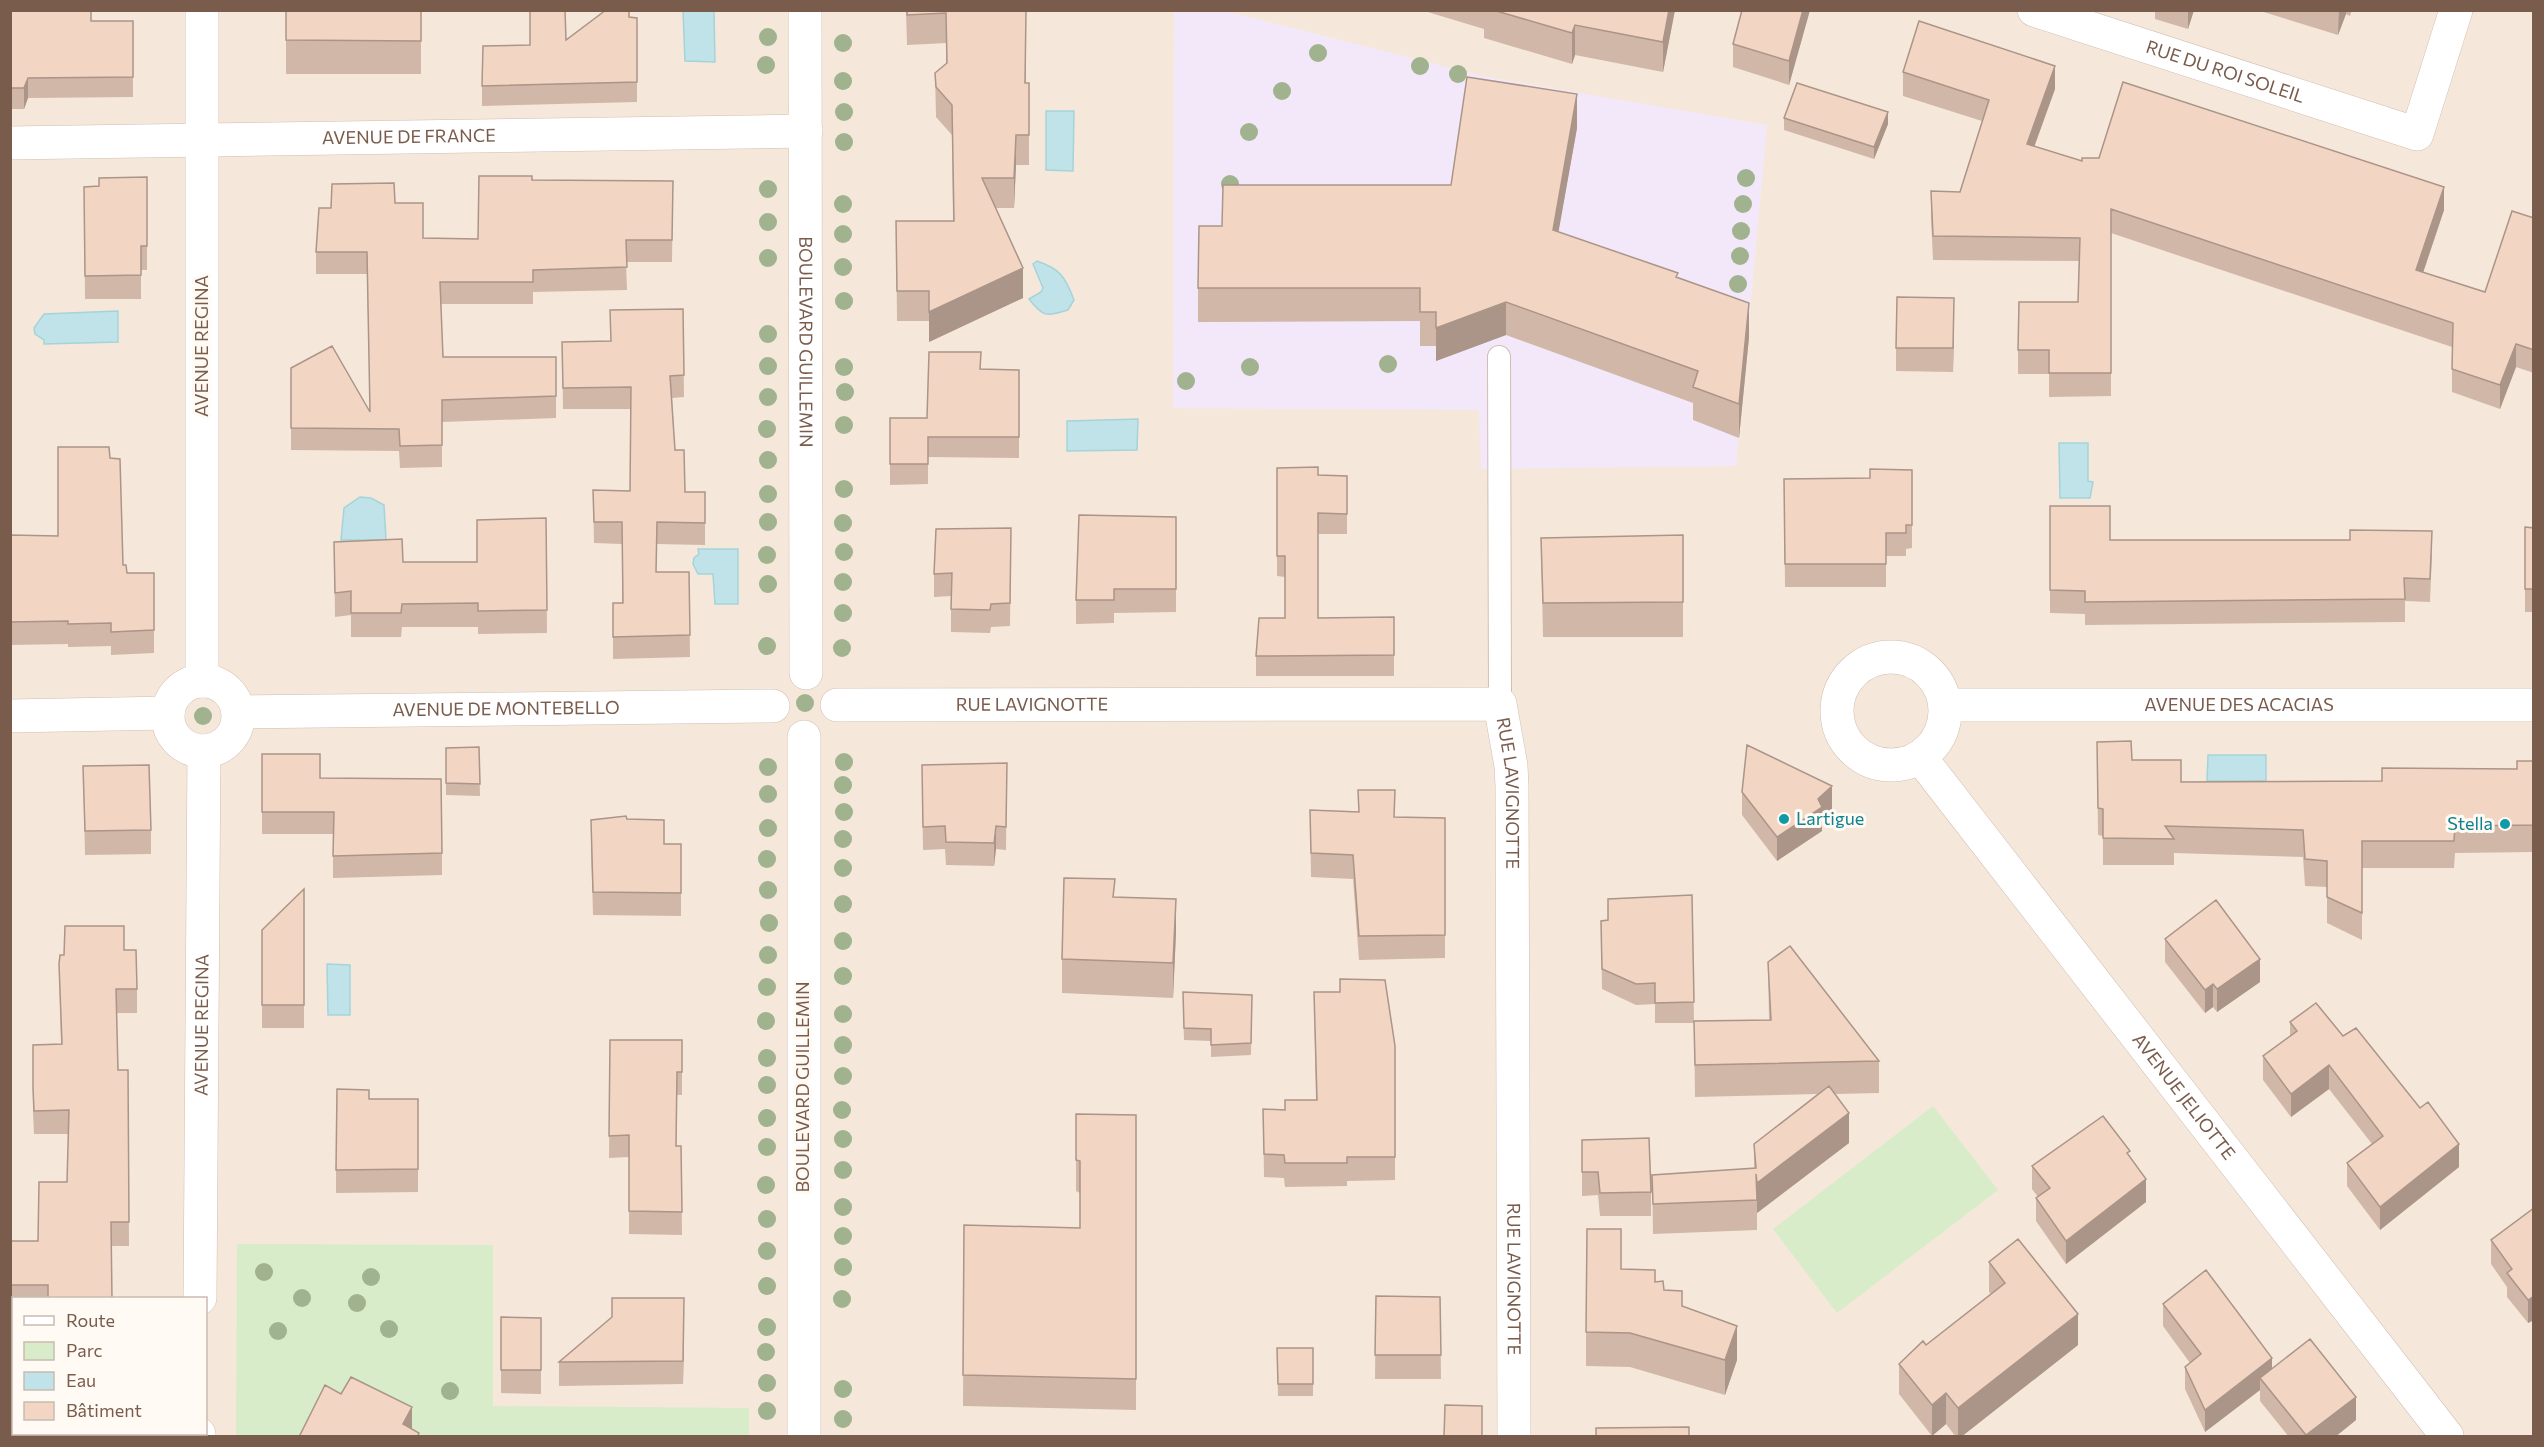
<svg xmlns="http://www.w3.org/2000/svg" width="2544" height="1447" viewBox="0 0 2544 1447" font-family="Commissioner,sans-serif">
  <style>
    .residential { fill: #f5e8da; fill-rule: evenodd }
    .education { fill: #f3e8fa }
    .green { fill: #d8ecc9 }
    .water { fill: #bfe3e8; stroke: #a5d3da; stroke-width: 1.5 }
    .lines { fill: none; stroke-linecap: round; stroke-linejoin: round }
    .lane-casing { stroke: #d1beb0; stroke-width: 24 }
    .street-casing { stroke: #d1beb0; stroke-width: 34 }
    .lane { stroke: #fff; stroke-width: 22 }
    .street { stroke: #fff; stroke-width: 33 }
    .tree { fill: #a0b28e }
    .wall { fill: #d1b7a8 }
    .shaded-wall { fill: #aa9588 }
    .building { fill: #f3d5c3; stroke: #aa9588; stroke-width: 1.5 }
    .culture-dot { fill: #0f9aa8; stroke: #fffaf3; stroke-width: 2 }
    .labels { text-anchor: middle; stroke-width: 6; stroke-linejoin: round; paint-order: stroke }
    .street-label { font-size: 18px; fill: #7a5c4d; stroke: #fffaf3 }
    .culture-label { font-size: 18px; fill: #0d838f; stroke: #fffaf3; text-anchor: start }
  </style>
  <rect width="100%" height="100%" fill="#fdf6ec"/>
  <path class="residential" d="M 10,11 L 2533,11 L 2533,1436 L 11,1436 ZM 14,1298 L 206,1298 L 206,1434 L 14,1434 Z"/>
  <path class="education" d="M 1174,11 L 1225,11 L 1487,77 L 1767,125 L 1736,466 L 1481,469 L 1479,410 L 1173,408 Z"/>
  <path class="green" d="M 1933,1106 L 1998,1190 L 1837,1313 L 1773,1229 Z
    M 237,1244 L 493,1245 L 493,1406 L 749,1408 L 749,1436 L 236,1436 Z"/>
  <path class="water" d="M 683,11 L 714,11 L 715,62 L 685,61 Z
    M 1046,111 L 1074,111 L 1073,171 L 1046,170 Z
    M 1037,261 C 1060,269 1065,276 1074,300 L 1068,310 C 1046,317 1043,317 1029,299 L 1041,292 L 1043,288 L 1033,264 Z
    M 118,311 L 118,342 L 44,344 L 44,340 L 35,334 L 34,328 L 44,314 Z
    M 1138,419 L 1137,450 L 1067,451 L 1067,421 Z
    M 2059,443 L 2088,443 L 2088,481 L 2093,482 L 2090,498 L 2060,498 Z
    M 360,497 L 371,498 L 384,505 L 386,540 L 341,540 L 344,508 Z
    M 698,549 L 738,549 L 738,604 L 715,604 L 713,574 L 698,574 L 693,564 L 694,558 L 699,554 Z
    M 2208,755 L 2266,755 L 2266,781 L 2207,781 Z
    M 327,964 L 350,965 L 350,1015 L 328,1015 Z"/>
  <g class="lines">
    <g class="lane-casing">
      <path id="lane" d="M 1499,357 L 1500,704"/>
    </g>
    <g class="street-casing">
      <g id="street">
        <path id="s1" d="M 805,10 L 806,673"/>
        <path id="s2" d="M 2034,10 L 2417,134 L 2456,10"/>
        <path id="s3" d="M 10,143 L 806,131"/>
        <circle cx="1891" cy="711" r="54"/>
        <path d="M 202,681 L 202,10"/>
        <circle cx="203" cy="716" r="35"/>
        <path id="s4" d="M 837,705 L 1500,704 L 1511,766 L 1512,786 L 1514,1436"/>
        <path id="s5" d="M 1945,705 L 2534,705"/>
        <path id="s6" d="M 238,712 L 773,706"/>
        <path d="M 10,716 L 168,713"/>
        <path id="s7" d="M 1920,757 L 2447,1436"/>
        <path id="s8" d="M 200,1298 L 204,751"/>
        <path d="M 199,1436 L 199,1434"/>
        <path d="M 804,1436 L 804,737"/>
      </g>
    </g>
    <use href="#lane" class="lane"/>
    <use href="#street" class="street"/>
  </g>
  <g class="tree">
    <circle cx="768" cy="37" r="9"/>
    <circle cx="843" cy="43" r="9"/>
    <circle cx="1318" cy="53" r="9"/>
    <circle cx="766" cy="65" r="9"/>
    <circle cx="1420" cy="66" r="9"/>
    <circle cx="1458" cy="74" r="9"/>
    <circle cx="843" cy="81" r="9"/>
    <circle cx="1282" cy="91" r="9"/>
    <circle cx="844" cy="112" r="9"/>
    <circle cx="1249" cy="132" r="9"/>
    <circle cx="844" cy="142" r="9"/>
    <circle cx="1746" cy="178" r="9"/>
    <circle cx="1230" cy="184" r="9"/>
    <circle cx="768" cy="189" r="9"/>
    <circle cx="843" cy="204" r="9"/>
    <circle cx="1743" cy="204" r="9"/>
    <circle cx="768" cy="222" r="9"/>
    <circle cx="1741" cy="231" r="9"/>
    <circle cx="843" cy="234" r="9"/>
    <circle cx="1740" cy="256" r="9"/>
    <circle cx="768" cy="258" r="9"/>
    <circle cx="843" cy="267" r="9"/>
    <circle cx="1738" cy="284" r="9"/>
    <circle cx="844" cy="301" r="9"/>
    <circle cx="768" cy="334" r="9"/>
    <circle cx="1388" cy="364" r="9"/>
    <circle cx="768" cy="366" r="9"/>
    <circle cx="844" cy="367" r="9"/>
    <circle cx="1250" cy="367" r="9"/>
    <circle cx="1186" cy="381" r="9"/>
    <circle cx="845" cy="392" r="9"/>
    <circle cx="768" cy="397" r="9"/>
    <circle cx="844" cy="425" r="9"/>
    <circle cx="767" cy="429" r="9"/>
    <circle cx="768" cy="460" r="9"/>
    <circle cx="844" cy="489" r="9"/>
    <circle cx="768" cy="494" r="9"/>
    <circle cx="768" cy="522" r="9"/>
    <circle cx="843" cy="523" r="9"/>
    <circle cx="844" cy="552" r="9"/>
    <circle cx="767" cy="555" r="9"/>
    <circle cx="843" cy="582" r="9"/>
    <circle cx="768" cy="584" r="9"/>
    <circle cx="843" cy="613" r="9"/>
    <circle cx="767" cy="646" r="9"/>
    <circle cx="842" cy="648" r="9"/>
    <circle cx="805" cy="703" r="9"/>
    <circle cx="203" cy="716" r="9"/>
    <circle cx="844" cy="762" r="9"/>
    <circle cx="768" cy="767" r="9"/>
    <circle cx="843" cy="785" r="9"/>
    <circle cx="768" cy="794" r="9"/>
    <circle cx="844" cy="812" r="9"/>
    <circle cx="768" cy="828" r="9"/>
    <circle cx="843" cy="839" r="9"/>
    <circle cx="767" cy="859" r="9"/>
    <circle cx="843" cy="868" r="9"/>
    <circle cx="768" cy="890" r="9"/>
    <circle cx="843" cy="904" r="9"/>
    <circle cx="769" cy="923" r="9"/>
    <circle cx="843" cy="941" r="9"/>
    <circle cx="768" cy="955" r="9"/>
    <circle cx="843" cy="976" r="9"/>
    <circle cx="767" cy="987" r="9"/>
    <circle cx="843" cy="1014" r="9"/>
    <circle cx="766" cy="1021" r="9"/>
    <circle cx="843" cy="1045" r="9"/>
    <circle cx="767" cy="1058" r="9"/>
    <circle cx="843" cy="1076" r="9"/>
    <circle cx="767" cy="1085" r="9"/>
    <circle cx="842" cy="1110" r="9"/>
    <circle cx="767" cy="1118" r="9"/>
    <circle cx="843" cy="1139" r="9"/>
    <circle cx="767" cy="1147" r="9"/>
    <circle cx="843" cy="1170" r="9"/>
    <circle cx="766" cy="1185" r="9"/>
    <circle cx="843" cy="1207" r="9"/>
    <circle cx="767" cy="1219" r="9"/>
    <circle cx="843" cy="1236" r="9"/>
    <circle cx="767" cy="1251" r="9"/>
    <circle cx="843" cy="1267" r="9"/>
    <circle cx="264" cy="1272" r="9"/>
    <circle cx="371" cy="1277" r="9"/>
    <circle cx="767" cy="1286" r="9"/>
    <circle cx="302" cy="1298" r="9"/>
    <circle cx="842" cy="1299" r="9"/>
    <circle cx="357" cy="1303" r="9"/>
    <circle cx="767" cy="1327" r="9"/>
    <circle cx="389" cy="1329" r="9"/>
    <circle cx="278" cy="1331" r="9"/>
    <circle cx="766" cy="1352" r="9"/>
    <circle cx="767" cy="1383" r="9"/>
    <circle cx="843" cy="1389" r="9"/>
    <circle cx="450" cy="1391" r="9"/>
    <circle cx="767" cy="1411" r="9"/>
    <circle cx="843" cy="1419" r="9"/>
  </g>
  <path class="wall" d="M 10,10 L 91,21 L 133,21 L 133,97 L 28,98 L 24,109 L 10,109 Z
    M 286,10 L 421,10 L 421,74 L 286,74 Z
    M 629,10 L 629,18 L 637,18 L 637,102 L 482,106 L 482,86 L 530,45 L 566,40 Z
    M 906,10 L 1026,10 L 1026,83 L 1029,83 L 1029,165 L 1016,165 L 1014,208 L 996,208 L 1023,298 L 929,342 L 929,321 L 897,321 L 896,221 L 953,221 L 952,135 L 936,117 L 935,73 L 946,64 L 946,43 L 907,45 Z
    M 1421,10 L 1675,10 L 1663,72 L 1575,55 L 1572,64 L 1484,38 L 1484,29 Z
    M 1742,10 L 1810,10 L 1789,85 L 1733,67 L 1733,44 Z
    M 2155,10 L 2194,10 L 2188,29 L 2155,19 Z
    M 2257,10 L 2352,10 L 2350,16 L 2346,14 L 2338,35 Z
    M 1903,72 L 2055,89 L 2034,146 L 2082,161 L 2444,210 L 2423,272 L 2485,292 L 2534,218 L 2534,373 L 2516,367 L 2500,409 L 2452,392 L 2452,347 L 2111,233 L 2111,396 L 2049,397 L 2049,374 L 2018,374 L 2018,350 L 2078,302 L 2079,261 L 1933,260 L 1931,215 L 1931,191 L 1960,192 L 1982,121 L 1903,96 Z
    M 1784,118 L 1888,124 L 1874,159 L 1784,130 Z
    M 1577,128 L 1558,232 L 1678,277 L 1749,337 L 1739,438 L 1693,420 L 1693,403 L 1506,335 L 1436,361 L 1436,346 L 1420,346 L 1420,321 L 1198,322 L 1198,288 L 1222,226 L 1451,185 Z
    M 147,177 L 147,270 L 141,270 L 141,299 L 85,299 L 84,187 L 99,186 Z
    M 532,180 L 673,181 L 672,262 L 626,262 L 627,290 L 533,292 L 533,304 L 441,304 L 443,357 L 556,357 L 556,418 L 442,422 L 442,467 L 400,468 L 399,451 L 291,450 L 291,368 L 370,411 L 367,274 L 316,274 L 316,252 L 395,203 L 423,238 L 478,239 Z
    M 683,309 L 684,397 L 672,398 L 675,450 L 685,492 L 705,492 L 705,545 L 657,544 L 656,572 L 689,572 L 690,657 L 613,659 L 613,603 L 622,603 L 622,544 L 594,543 L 593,490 L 630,491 L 630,409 L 563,409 L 562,342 L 610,341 Z
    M 1954,321 L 1953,372 L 1896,371 L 1896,348 Z
    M 981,369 L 1019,370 L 1019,458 L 928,457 L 928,484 L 890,485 L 890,418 L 927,418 Z
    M 110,458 L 123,565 L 127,573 L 154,573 L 154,653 L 111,655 L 111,646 L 68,647 L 68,644 L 10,645 L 10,535 L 58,536 Z
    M 1277,468 L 1318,475 L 1347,476 L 1347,534 L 1318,534 L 1318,618 L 1394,617 L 1394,676 L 1256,676 L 1256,656 L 1285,618 L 1285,577 L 1277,576 Z
    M 1912,470 L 1912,548 L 1906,549 L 1906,556 L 1886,556 L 1886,587 L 1785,587 L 1784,479 L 1870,478 Z
    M 2050,506 L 2110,540 L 2432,554 L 2430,602 L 2405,601 L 2405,622 L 2085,625 L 2085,614 L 2050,613 Z
    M 1176,517 L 1176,612 L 1114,613 L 1114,623 L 1076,624 L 1076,600 Z
    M 546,518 L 547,633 L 478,634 L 478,627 L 402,627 L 401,637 L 351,637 L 351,615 L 335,617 L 334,542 L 403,562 L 477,562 Z
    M 2525,527 L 2534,528 L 2534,612 L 2525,612 Z
    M 1011,528 L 1010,626 L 991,627 L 990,633 L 951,632 L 951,596 L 934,597 L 934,574 Z
    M 1683,535 L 1683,637 L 1543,637 L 1541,538 Z
    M 2097,742 L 2132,760 L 2181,782 L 2382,781 L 2517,769 L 2534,761 L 2534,852 L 2455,853 L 2454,868 L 2362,868 L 2362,940 L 2327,923 L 2327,887 L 2305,886 L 2303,857 L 2174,853 L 2174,865 L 2103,865 L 2103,836 L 2098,835 Z
    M 479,747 L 480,796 L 446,795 L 446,748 Z
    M 262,754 L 320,778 L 442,853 L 442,875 L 333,878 L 333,834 L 262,834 Z
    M 1007,763 L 1006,850 L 996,849 L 994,866 L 946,865 L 945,849 L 923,850 L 922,788 Z
    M 83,766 L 151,830 L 151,854 L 85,855 Z
    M 1742,792 L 1832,810 L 1822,819 L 1822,831 L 1777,861 L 1742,815 Z
    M 1310,810 L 1395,817 L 1445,818 L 1445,958 L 1359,960 L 1353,879 L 1311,877 Z
    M 591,843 L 681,844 L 681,916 L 593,915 Z
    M 1692,895 L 1694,1021 L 1769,1020 L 1768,962 L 1879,1061 L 1879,1093 L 1835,1094 L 1849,1143 L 1757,1213 L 1757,1230 L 1653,1234 L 1652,1175 L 1754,1168 L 1754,1144 L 1817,1094 L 1695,1097 L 1694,1023 L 1655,1023 L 1655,1004 L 1636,1005 L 1602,989 L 1601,921 L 1608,920 Z
    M 1115,897 L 1176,933 L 1173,998 L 1062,993 L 1062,959 Z
    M 304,913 L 304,1028 L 262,1028 L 262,1005 Z
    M 2165,939 L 2260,982 L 2217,1012 L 2213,1007 L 2205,1013 L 2165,962 Z
    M 124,950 L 137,989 L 137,1013 L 116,1013 L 118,1070 L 128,1070 L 129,1246 L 111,1246 L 112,1299 L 14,1299 L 14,1309 L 10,1309 L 10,1241 L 38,1241 L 67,1182 L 69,1134 L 34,1134 L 33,1113 L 33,1045 L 61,1044 L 59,964 L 64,955 Z
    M 1314,992 L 1395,1046 L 1395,1180 L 1347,1181 L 1347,1186 L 1285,1187 L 1284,1178 L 1264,1177 L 1263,1109 L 1285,1110 L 1316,1100 Z
    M 1252,995 L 1251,1055 L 1211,1057 L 1211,1041 L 1184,1040 L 1183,1004 Z
    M 2290,1022 L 2343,1036 L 2459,1167 L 2380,1230 L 2347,1186 L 2347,1163 L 2372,1144 L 2329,1089 L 2291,1117 L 2263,1080 L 2263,1056 L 2290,1036 Z
    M 610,1040 L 682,1040 L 682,1095 L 677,1095 L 676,1146 L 681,1146 L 682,1235 L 629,1234 L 629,1157 L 609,1158 Z
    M 369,1099 L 418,1099 L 418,1192 L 336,1193 L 336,1170 Z
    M 1076,1114 L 1136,1115 L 1136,1410 L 963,1406 L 964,1225 L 1080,1228 L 1080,1193 L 1076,1191 Z
    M 1582,1140 L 1651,1192 L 1651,1216 L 1600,1216 L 1598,1195 L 1582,1196 Z
    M 2130,1157 L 2146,1202 L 2066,1264 L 2036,1221 L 2036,1198 L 2038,1197 L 2032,1189 L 2032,1166 Z
    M 2534,1208 L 2534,1320 L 2528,1323 L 2507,1297 L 2507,1287 L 2491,1264 L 2491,1240 Z
    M 1989,1262 L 2078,1345 L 1961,1437 L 1956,1437 L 1946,1424 L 1932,1436 L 1899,1394 L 1899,1364 L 1926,1345 L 1991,1294 L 1989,1292 Z
    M 1621,1269 L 1655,1282 L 1682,1306 L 1737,1360 L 1725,1395 L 1630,1367 L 1586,1366 L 1586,1332 Z
    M 1376,1296 L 1440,1297 L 1441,1379 L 1375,1379 Z
    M 612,1298 L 684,1322 L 683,1384 L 559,1386 L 559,1362 L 612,1317 Z
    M 2163,1304 L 2272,1368 L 2356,1420 L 2335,1437 L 2289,1437 L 2260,1401 L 2260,1390 L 2205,1432 L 2185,1389 L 2185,1367 L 2190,1363 L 2163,1326 Z
    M 501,1317 L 541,1318 L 541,1394 L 501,1393 Z
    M 1277,1348 L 1313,1348 L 1313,1396 L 1278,1396 Z"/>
  <path class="shaded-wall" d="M 1669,10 L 1675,10 L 1663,72 L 1663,42 Z
    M 1803,10 L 1810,10 L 1789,85 L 1789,61 Z
    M 2188,10 L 2194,10 L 2188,29 Z
    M 2339,10 L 2346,10 L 2346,14 L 2338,35 Z
    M 1575,25 L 1575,55 L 1572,64 L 1572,33 Z
    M 2055,66 L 2055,89 L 2027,167 L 2027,144 Z
    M 28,78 L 28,98 L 24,109 L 24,88 Z
    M 1577,94 L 1577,128 L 1553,263 L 1553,230 Z
    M 1888,112 L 1888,124 L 1874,159 L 1874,147 Z
    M 1016,135 L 1016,165 L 1014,208 L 1014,178 Z
    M 2444,187 L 2444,210 L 2416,294 L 2416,270 Z
    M 1023,268 L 1023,298 L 929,342 L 929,312 Z
    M 1954,298 L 1954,321 L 1953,372 L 1953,348 Z
    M 1506,302 L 1506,335 L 1436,361 L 1436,328 Z
    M 1749,303 L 1749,337 L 1739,438 L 1739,404 Z
    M 2516,344 L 2516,367 L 2500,409 L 2500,385 Z
    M 1832,786 L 1832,810 L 1822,819 L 1822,831 L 1777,861 L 1777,837 Z
    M 996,826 L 996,849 L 994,866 L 994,843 Z
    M 1176,899 L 1176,933 L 1173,998 L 1173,963 Z
    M 2260,959 L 2260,982 L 2217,1012 L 2217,989 Z
    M 2213,984 L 2213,1007 L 2205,1013 L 2205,990 Z
    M 2329,1065 L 2329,1089 L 2291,1117 L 2291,1094 Z
    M 1849,1113 L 1849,1143 L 1757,1213 L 1757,1183 Z
    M 2459,1144 L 2459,1167 L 2380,1230 L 2380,1207 Z
    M 2146,1179 L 2146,1202 L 2066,1264 L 2066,1241 Z
    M 2534,1296 L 2534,1320 L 2528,1323 L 2528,1300 Z
    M 684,1298 L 684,1322 L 683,1384 L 683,1361 Z
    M 2078,1314 L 2078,1345 L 1961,1437 L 1958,1437 L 1958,1408 Z
    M 1737,1326 L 1737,1360 L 1725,1395 L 1725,1360 Z
    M 2272,1358 L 2272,1381 L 2260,1378 L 2260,1390 L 2205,1432 L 2205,1410 Z
    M 1946,1393 L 1946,1424 L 1932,1436 L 1932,1405 Z
    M 2356,1397 L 2356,1420 L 2335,1437 L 2306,1437 L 2306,1435 Z
    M 412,1407 L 412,1437 L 403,1424 Z"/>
  <path class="building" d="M 10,10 L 91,10 L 91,21 L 133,21 L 133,77 L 28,78 L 24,88 L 10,88 Z
    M 286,10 L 421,10 L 421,41 L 286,40 Z
    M 530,10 L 565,10 L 566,40 L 606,10 L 629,10 L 629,17 L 637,18 L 637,82 L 482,86 L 483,46 L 530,45 Z
    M 907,10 L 1026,10 L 1025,83 L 1029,83 L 1029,135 L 1016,135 L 1014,178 L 982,178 L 1023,268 L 929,312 L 929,291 L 897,291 L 896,221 L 954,221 L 952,105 L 936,87 L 935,73 L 947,63 L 946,13 L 907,15 Z
    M 1493,10 L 1669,10 L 1663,42 L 1575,25 L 1572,33 Z
    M 1742,10 L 1803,10 L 1789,61 L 1733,44 Z
    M 1919,21 L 2055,66 L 2027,144 L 2082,161 L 2082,158 L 2099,158 L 2123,82 L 2444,187 L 2416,270 L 2485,292 L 2512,211 L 2534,218 L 2534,350 L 2516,344 L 2500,385 L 2452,369 L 2453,323 L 2111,209 L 2111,373 L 2049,373 L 2049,350 L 2018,350 L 2019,302 L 2078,302 L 2080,238 L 1933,236 L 1931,191 L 1960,192 L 1989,100 L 1903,72 Z
    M 1467,77 L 1577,94 L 1553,230 L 1678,273 L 1676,277 L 1749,303 L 1739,404 L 1693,387 L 1698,371 L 1506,302 L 1436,328 L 1436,312 L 1420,312 L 1420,288 L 1198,288 L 1199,226 L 1222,226 L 1223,185 L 1451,185 Z
    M 1797,83 L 1888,112 L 1874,147 L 1784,118 Z
    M 479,176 L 532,176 L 532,180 L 673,181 L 672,240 L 626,240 L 627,267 L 533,270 L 533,282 L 440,282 L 443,357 L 556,357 L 556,396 L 442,400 L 442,445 L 400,446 L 399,429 L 291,428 L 291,368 L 332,346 L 370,412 L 367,252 L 316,252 L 319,208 L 331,208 L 332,184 L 394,183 L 395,203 L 423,203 L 423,238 L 478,239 Z
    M 147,177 L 147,246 L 141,246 L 141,275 L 85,276 L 84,187 L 99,186 L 99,178 Z
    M 1897,297 L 1954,298 L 1953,348 L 1896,348 Z
    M 683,309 L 684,375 L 670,376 L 675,450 L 684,450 L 685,492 L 705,492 L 705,523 L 657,522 L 656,572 L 689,572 L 690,635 L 613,637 L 613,603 L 623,603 L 622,522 L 594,522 L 593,490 L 630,491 L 631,387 L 563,388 L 562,342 L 611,341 L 610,310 Z
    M 929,352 L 981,352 L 980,369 L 1019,370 L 1019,437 L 928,437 L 928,464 L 890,464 L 890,418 L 927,418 Z
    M 58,447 L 109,447 L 110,458 L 120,459 L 123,565 L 126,565 L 127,573 L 154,573 L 154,630 L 111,632 L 111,623 L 68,624 L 68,621 L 10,622 L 10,535 L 58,536 Z
    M 1318,467 L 1318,475 L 1347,476 L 1347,514 L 1318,513 L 1318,618 L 1394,617 L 1394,655 L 1256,656 L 1259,618 L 1285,618 L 1285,556 L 1277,556 L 1277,468 Z
    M 1870,469 L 1912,470 L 1912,525 L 1906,525 L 1906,533 L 1886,533 L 1886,564 L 1785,564 L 1784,479 L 1870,478 Z
    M 2050,506 L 2110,506 L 2110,540 L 2350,540 L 2350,530 L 2432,531 L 2430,579 L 2404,578 L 2405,599 L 2085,602 L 2085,591 L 2050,590 Z
    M 1079,515 L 1176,517 L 1176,589 L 1114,589 L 1114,600 L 1076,600 Z
    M 546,518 L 547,610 L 478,611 L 478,603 L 402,604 L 401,613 L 351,613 L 351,591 L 335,593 L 334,542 L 402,539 L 403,562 L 477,562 L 477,520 Z
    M 2525,527 L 2534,528 L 2534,589 L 2525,589 Z
    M 1011,528 L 1010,603 L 991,604 L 990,610 L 951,609 L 952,573 L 934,574 L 936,529 Z
    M 1683,535 L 1683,602 L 1543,603 L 1541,538 Z
    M 2131,741 L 2132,760 L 2181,760 L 2181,782 L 2382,781 L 2382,768 L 2517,769 L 2517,761 L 2534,761 L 2534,825 L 2455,826 L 2454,841 L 2362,841 L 2362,913 L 2327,897 L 2327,861 L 2305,859 L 2303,830 L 2165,826 L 2174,839 L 2103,838 L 2103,809 L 2098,808 L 2097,742 Z
    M 1747,745 L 1832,786 L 1818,799 L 1822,807 L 1777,837 L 1742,792 Z
    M 479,747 L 480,784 L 446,783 L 446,748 Z
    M 262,754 L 320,754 L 320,778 L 441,779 L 442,853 L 333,856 L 334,812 L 262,812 Z
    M 1007,763 L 1006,827 L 996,826 L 994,843 L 946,842 L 945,826 L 923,827 L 922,765 Z
    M 149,765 L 151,830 L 85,831 L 83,766 Z
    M 1358,790 L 1395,790 L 1394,817 L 1445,818 L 1445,935 L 1359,936 L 1353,855 L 1311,853 L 1310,810 L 1359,812 Z
    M 626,816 L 627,819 L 664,820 L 664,844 L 681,844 L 681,893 L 593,892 L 591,820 Z
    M 1064,878 L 1115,879 L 1113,897 L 1176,899 L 1173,963 L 1062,959 Z
    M 304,889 L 304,1005 L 262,1005 L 262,930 Z
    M 1692,895 L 1694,1002 L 1655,1003 L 1655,983 L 1636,984 L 1602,969 L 1601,921 L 1608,920 L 1608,899 Z
    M 2216,900 L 2260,959 L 2217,989 L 2213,984 L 2205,990 L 2165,939 Z
    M 65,926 L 124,926 L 124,950 L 136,950 L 137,989 L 116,989 L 118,1070 L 128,1070 L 129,1222 L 111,1222 L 112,1299 L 48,1299 L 48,1285 L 10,1285 L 10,1241 L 38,1241 L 39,1182 L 67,1182 L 69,1110 L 34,1111 L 33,1089 L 33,1045 L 62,1044 L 59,964 L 60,955 L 64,955 Z
    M 1790,946 L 1879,1061 L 1695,1065 L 1694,1021 L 1771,1020 L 1768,962 Z
    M 1340,979 L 1385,980 L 1395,1046 L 1395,1157 L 1347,1157 L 1347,1163 L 1285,1163 L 1284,1155 L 1264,1154 L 1263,1109 L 1285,1110 L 1285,1100 L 1317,1100 L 1314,992 L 1340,992 Z
    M 1183,992 L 1252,995 L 1251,1043 L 1211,1045 L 1211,1029 L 1184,1028 Z
    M 2316,1003 L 2343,1036 L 2356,1028 L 2420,1108 L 2428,1102 L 2459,1144 L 2380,1207 L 2347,1163 L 2383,1136 L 2329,1065 L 2291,1094 L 2263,1056 L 2297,1031 L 2290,1022 Z
    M 610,1040 L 682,1040 L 682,1072 L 677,1072 L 676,1146 L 681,1146 L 682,1212 L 629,1211 L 629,1135 L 609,1136 Z
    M 1829,1086 L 1849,1113 L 1757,1183 L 1756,1174 L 1757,1200 L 1653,1204 L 1652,1175 L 1756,1168 L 1754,1144 Z
    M 337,1089 L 369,1090 L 369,1099 L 418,1099 L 418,1169 L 336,1170 Z
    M 1076,1114 L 1136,1115 L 1136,1379 L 963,1375 L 964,1225 L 1080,1228 L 1080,1161 L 1076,1160 Z
    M 2103,1116 L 2130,1151 L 2127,1153 L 2146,1179 L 2066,1241 L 2036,1198 L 2050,1188 L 2032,1166 Z
    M 1649,1138 L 1651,1192 L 1600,1193 L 1598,1172 L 1582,1172 L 1582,1140 Z
    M 2534,1208 L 2534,1296 L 2528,1300 L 2507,1273 L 2512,1269 L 2491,1240 Z
    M 1587,1229 L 1621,1229 L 1621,1269 L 1655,1270 L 1655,1282 L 1663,1281 L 1664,1290 L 1682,1291 L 1682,1306 L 1737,1326 L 1725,1360 L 1630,1333 L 1586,1332 Z
    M 2018,1239 L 2078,1314 L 1958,1408 L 1946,1393 L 1932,1405 L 1899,1364 L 1923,1341 L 1926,1345 L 2005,1283 L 1989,1262 Z
    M 2206,1270 L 2272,1358 L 2205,1410 L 2185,1367 L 2201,1354 L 2163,1304 Z
    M 1376,1296 L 1440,1297 L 1441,1355 L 1375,1355 Z
    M 612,1298 L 684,1298 L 683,1361 L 559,1362 L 612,1317 Z
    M 501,1317 L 541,1318 L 541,1370 L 501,1370 Z
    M 2310,1339 L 2356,1397 L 2306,1435 L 2260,1378 Z
    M 1277,1348 L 1313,1348 L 1313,1384 L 1278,1384 Z
    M 351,1377 L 412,1407 L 403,1424 L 419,1433 L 417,1437 L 299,1437 L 325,1385 L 341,1394 Z
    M 1445,1405 L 1482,1406 L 1482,1437 L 1444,1437 Z
    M 1689,1427 L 1689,1437 L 1596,1437 L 1596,1428 Z"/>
  <g class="culture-dot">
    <circle cx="1784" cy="819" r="6"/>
    <circle cx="2505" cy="824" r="6"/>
  </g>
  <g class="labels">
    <g class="street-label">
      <text dy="6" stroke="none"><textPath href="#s2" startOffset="201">RUE DU ROI SOLEIL</textPath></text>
      <text dy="6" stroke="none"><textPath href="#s3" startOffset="399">AVENUE DE FRANCE</textPath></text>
      <text dy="6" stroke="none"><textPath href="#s1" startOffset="332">BOULEVARD GUILLEMIN</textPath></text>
      <text transform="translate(202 346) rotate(-90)" y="6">AVENUE REGINA</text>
      <text dy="6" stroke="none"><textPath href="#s4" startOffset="195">RUE LAVIGNOTTE</textPath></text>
      <text dy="6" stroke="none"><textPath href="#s5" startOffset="294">AVENUE DES ACACIAS</textPath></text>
      <text dy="6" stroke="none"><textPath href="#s6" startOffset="268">AVENUE DE MONTEBELLO</textPath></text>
      <text dy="6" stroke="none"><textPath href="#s4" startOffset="753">RUE LAVIGNOTTE</textPath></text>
      <text dy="6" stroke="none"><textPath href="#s8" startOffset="273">AVENUE REGINA</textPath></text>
      <text transform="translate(803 1087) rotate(-90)" y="6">BOULEVARD GUILLEMIN</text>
      <text dy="6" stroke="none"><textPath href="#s7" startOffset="430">AVENUE JELIOTTE</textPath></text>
      <text dy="6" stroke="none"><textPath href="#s4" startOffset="1239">RUE LAVIGNOTTE</textPath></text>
    </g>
    <g class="culture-label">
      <text x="1796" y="825">Lartigue</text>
      <text x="2493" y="830" text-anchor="end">Stella</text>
    </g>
  </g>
  <rect width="2544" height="1447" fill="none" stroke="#7a5c4d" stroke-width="24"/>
  <rect x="12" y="1297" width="195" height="138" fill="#fffaf3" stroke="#cabbb1" stroke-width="1.5"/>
  <rect x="24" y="1316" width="30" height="9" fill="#ffffff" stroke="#cabbb1" stroke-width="1.5"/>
  <text x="66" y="1327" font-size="18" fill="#7a5c4d">Route</text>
  <rect x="24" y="1342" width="30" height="18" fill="#d8ecc9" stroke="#cabbb1" stroke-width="1.5"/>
  <text x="66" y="1357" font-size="18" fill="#7a5c4d">Parc</text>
  <rect x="24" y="1372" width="30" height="18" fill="#bfe3e8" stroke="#cabbb1" stroke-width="1.5"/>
  <text x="66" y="1387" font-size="18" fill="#7a5c4d">Eau</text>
  <rect x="24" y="1402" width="30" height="18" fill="#f3d5c3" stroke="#cabbb1" stroke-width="1.5"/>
  <text x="66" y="1417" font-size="18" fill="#7a5c4d">Bâtiment</text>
</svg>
